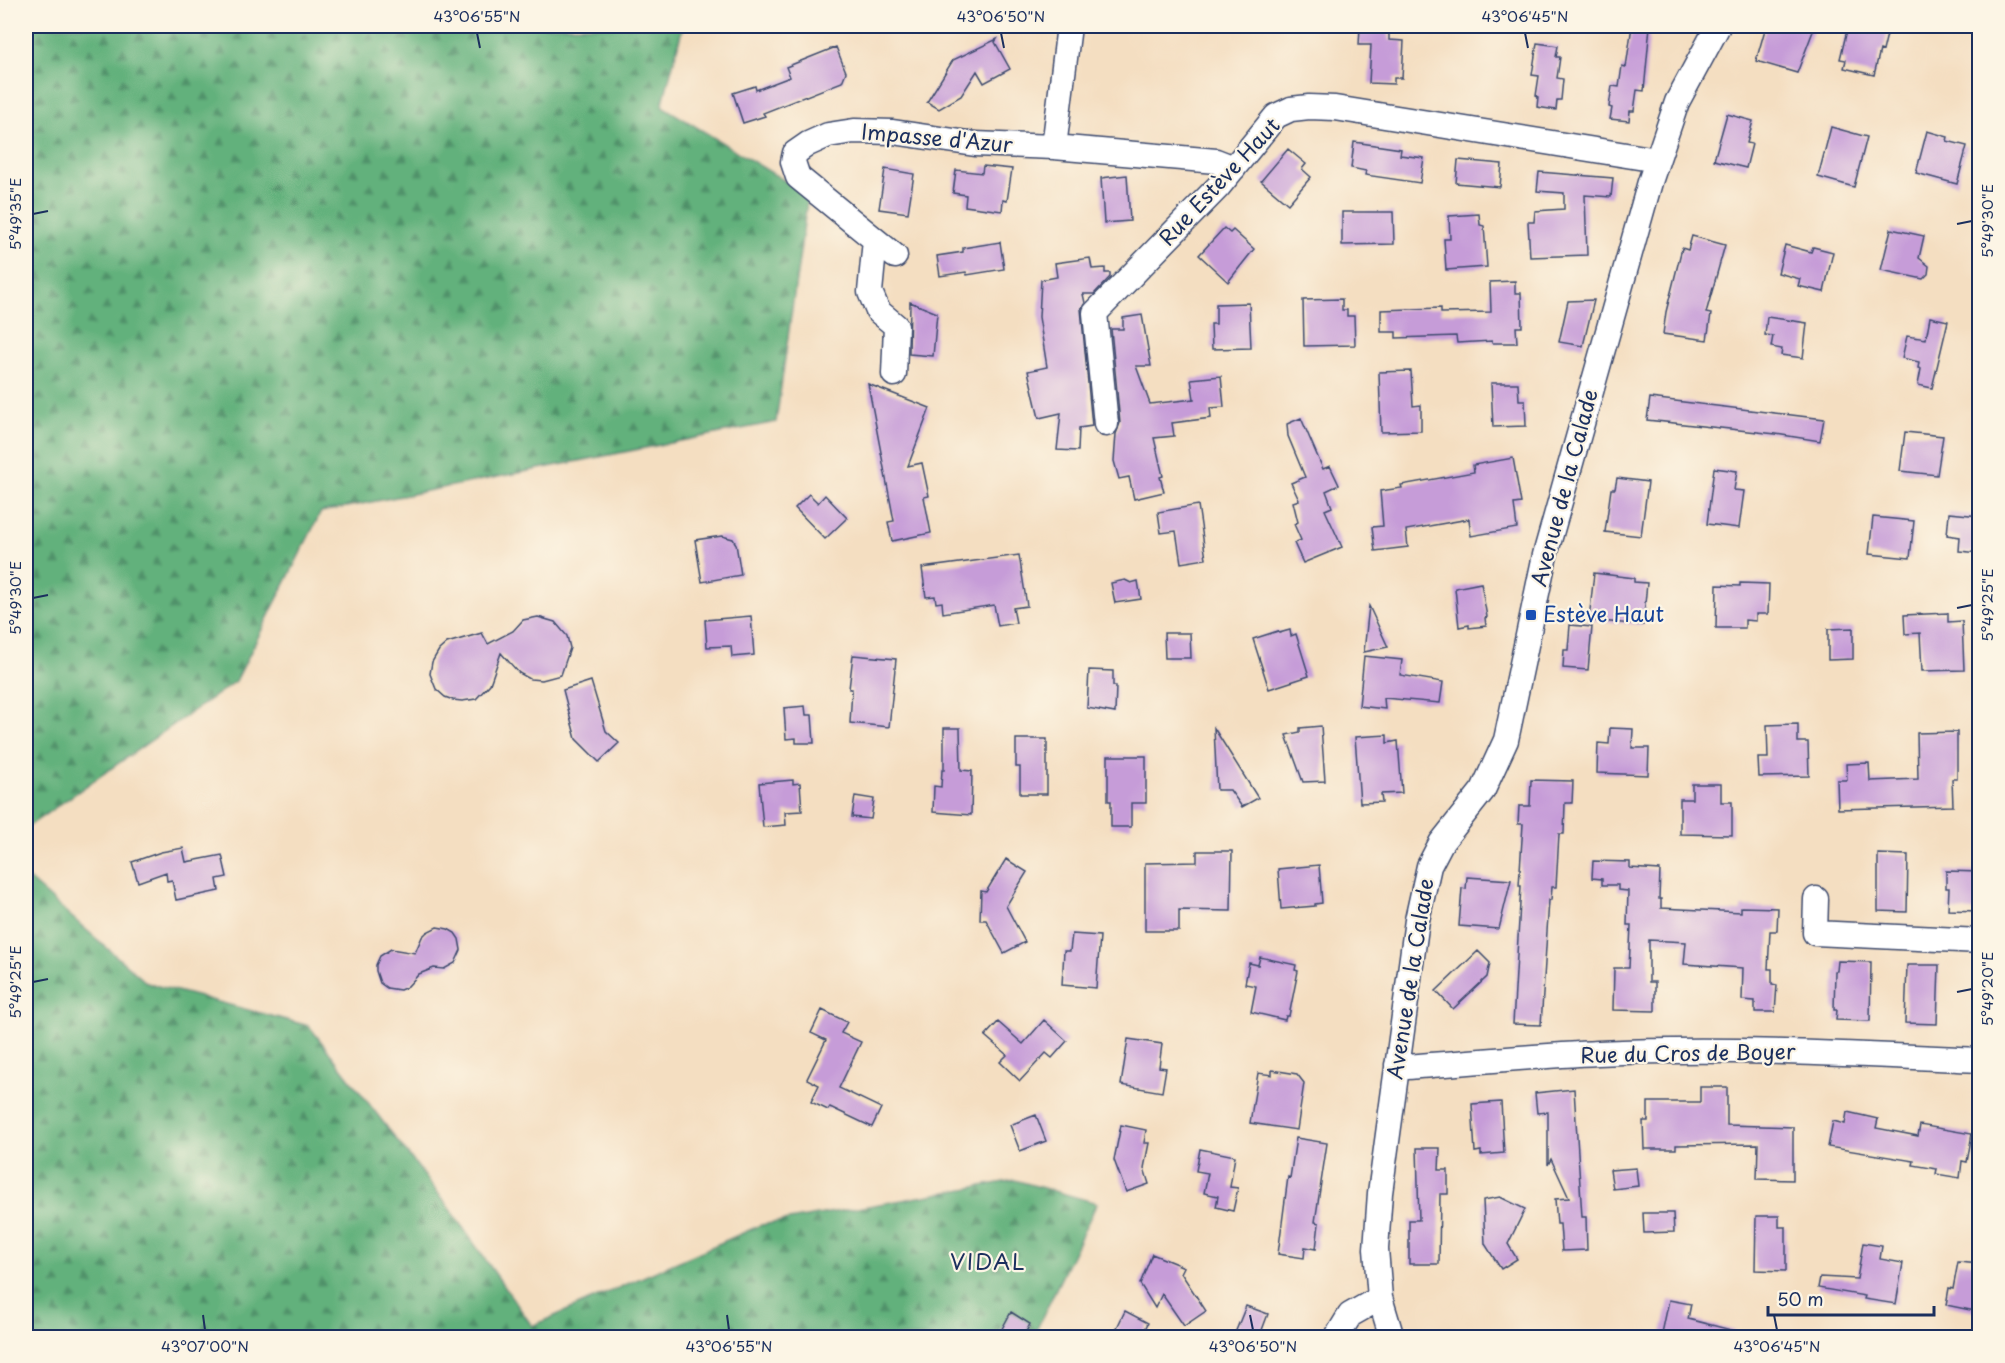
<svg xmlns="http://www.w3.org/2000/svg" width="2005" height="1363" viewBox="0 0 2005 1363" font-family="'Playpen Sans',sans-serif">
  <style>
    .forest { fill: url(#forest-firs); stroke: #3e706d; stroke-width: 1.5 }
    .building { fill: #c69cd8 }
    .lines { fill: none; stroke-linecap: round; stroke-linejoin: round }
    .minor-casing { stroke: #3c496d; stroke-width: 27 }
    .minor { stroke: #fff; stroke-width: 24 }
    .ticks { fill: none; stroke: #1b2f5e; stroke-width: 2 }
    .transit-dot { fill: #1a4fb4; stroke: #fcf5e5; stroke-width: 2 }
    .labels { text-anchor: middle; stroke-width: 4.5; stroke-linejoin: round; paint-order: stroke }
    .street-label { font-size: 21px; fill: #1b2f5e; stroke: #fcf5e5 }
    .transit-label { font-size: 21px; fill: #164399; stroke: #fcf5e5; text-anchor: start }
    .neighbourhood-label { font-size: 22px; letter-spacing: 1.5px; fill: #1b2f5e; stroke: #fcf5e5 }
    .neatline { fill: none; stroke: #1b2f5e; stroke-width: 2 }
    .ticks-label { font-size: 15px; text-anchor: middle; fill: #1b2f5e }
  </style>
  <defs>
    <pattern id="forest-firs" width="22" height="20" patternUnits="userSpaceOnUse" patternTransform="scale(1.5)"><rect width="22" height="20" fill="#62b17c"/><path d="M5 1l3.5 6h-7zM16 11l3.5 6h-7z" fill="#509069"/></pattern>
  </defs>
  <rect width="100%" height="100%" fill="#fcf5e5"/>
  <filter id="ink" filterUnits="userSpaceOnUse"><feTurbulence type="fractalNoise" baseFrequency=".0167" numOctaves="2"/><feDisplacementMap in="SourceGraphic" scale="12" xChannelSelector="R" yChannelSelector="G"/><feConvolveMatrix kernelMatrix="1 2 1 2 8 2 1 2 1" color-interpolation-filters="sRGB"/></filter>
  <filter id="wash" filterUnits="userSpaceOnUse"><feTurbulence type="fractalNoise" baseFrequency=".008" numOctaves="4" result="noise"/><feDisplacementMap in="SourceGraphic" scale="24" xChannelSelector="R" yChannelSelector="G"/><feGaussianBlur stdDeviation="1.35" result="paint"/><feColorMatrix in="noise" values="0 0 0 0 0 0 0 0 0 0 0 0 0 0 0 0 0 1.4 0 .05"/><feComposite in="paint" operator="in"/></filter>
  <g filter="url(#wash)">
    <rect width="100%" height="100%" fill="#f4dec1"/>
    <path class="forest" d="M 26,26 L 683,26 L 662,106 L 808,195 L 776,422 L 321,512 L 236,681 L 26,828 Z
      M 26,877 L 147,983 L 309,1026 L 447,1205 L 532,1326 L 761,1225 L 1015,1180 L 1097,1203 L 1033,1337 L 26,1337 Z"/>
    <g id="blocks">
      <path class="building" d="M 1632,26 L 1650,26 L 1644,91 L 1637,90 L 1634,111 L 1630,111 L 1629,121 L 1610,119 L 1612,108 L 1609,107 L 1612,86 L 1619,87 L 1622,66 L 1626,67 Z
        M 1766,26 L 1815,26 L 1797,73 L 1756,61 Z
        M 1848,26 L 1889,26 L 1883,51 L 1880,50 L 1874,75 L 1844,68 L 1846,60 L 1840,59 Z
        M 1360,27 L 1389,28 L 1389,40 L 1404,41 L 1402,78 L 1394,78 L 1394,84 L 1369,83 L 1371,45 L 1359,45 Z
        M 997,39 L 995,42 L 1010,69 L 984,83 L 977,71 L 961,96 L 939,109 L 927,102 L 953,60 Z
        M 1537,43 L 1558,46 L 1556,57 L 1560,57 L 1557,78 L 1563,79 L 1561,100 L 1557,100 L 1556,110 L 1537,107 L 1538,97 L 1536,96 L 1539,76 L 1532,75 Z
        M 836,47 L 846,72 L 842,82 L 763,113 L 765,116 L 743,123 L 733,93 L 755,86 L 756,90 L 790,77 L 786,67 Z
        M 1727,114 L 1753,121 L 1747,143 L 1752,144 L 1746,168 L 1714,160 Z
        M 1831,127 L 1867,137 L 1854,187 L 1818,177 Z
        M 1927,131 L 1948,137 L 1947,141 L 1967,146 L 1957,184 L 1916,173 Z
        M 1354,142 L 1401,149 L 1400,155 L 1424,158 L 1420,183 L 1365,175 L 1366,171 L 1351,168 Z
        M 1288,149 L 1306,164 L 1302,169 L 1311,177 L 1288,204 L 1261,181 Z
        M 1458,160 L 1502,164 L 1500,187 L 1456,183 Z
        M 983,166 L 1012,169 L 1007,201 L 1003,200 L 1002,211 L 965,206 L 966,195 L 953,193 L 956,170 L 982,173 Z
        M 885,169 L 914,174 L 908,213 L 879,209 Z
        M 1539,172 L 1613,178 L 1611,197 L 1585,195 L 1587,255 L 1530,257 L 1528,222 L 1534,222 L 1535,211 L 1564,209 L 1564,193 L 1537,191 Z
        M 1127,175 L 1130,221 L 1104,223 L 1101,178 Z
        M 1342,212 L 1393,212 L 1394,244 L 1342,245 Z
        M 1479,214 L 1480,225 L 1484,226 L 1487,267 L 1446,270 L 1444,239 L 1450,239 L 1449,216 Z
        M 1224,228 L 1230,233 L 1233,230 L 1254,249 L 1228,282 L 1199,255 Z
        M 1891,229 L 1924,236 L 1919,258 L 1929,266 L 1928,274 L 1923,279 L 1881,270 Z
        M 1692,236 L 1725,245 L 1706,313 L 1711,314 L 1707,340 L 1663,334 L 1666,312 L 1682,248 L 1688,250 Z
        M 1000,242 L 1004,269 L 967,275 L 966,272 L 940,276 L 937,256 L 963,252 L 963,248 Z
        M 1785,245 L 1811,252 L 1813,247 L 1833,252 L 1824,292 L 1798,286 L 1800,279 L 1778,273 Z
        M 1090,258 L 1092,269 L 1105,268 L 1105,273 L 1110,273 L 1110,277 L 1094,294 L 1083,294 L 1085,303 L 1081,309 L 1092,426 L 1079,428 L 1078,451 L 1057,450 L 1061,413 L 1039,418 L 1028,371 L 1047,367 L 1039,317 L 1041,280 L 1057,277 L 1055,263 Z
        M 1515,281 L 1515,293 L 1521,293 L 1522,327 L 1516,327 L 1517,343 L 1492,343 L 1492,341 L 1457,343 L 1456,336 L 1396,338 L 1396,332 L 1381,332 L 1381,310 L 1441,308 L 1441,313 L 1491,312 L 1490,282 Z
        M 1342,299 L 1342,310 L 1347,310 L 1347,316 L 1354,316 L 1355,345 L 1304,346 L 1303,300 Z
        M 1594,300 L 1583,346 L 1559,342 L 1568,301 Z
        M 910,302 L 937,313 L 933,356 L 909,354 Z
        M 1249,303 L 1251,348 L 1212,349 L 1211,324 L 1216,324 L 1216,304 Z
        M 1142,315 L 1151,366 L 1136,366 L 1150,404 L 1194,399 L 1191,379 L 1221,376 L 1224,407 L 1210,408 L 1211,418 L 1172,423 L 1174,436 L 1154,438 L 1163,476 L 1160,477 L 1164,492 L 1134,499 L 1129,477 L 1119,479 L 1114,461 L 1116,434 L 1120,423 L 1111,329 L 1123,329 L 1123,318 Z
        M 1767,317 L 1807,323 L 1803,358 L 1781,355 L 1782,349 L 1771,347 L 1773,336 L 1765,335 Z
        M 1930,317 L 1948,321 L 1932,388 L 1918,385 L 1921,369 L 1918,368 L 1919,362 L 1902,358 L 1907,336 L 1926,339 Z
        M 1411,371 L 1413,406 L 1421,405 L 1421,431 L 1381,432 L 1379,372 Z
        M 1491,383 L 1518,383 L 1519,400 L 1525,400 L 1526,426 L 1493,427 Z
        M 868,384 L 930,408 L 908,466 L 922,463 L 929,496 L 924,497 L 931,533 L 892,541 L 888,522 L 894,521 Z
        M 1650,398 L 1824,419 L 1820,441 L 1776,434 L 1647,420 Z
        M 1301,418 L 1323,469 L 1330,466 L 1339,485 L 1326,491 L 1332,507 L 1325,510 L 1342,547 L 1303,563 L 1294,543 L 1301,540 L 1294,524 L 1298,522 L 1293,502 L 1299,500 L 1291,483 L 1305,477 L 1288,436 L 1287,424 Z
        M 1905,432 L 1943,436 L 1937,475 L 1900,471 Z
        M 1513,458 L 1521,503 L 1514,504 L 1517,528 L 1471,536 L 1469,519 L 1406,530 L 1408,547 L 1375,551 L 1372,527 L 1383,526 L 1380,491 L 1402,488 L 1401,485 L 1474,472 L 1473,465 Z
        M 1714,468 L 1737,471 L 1734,490 L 1744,491 L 1739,528 L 1707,524 Z
        M 1617,478 L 1648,482 L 1641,536 L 1605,532 L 1611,489 L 1615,489 Z
        M 809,494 L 818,503 L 825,495 L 847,518 L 825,539 L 795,508 Z
        M 1198,505 L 1206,559 L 1181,563 L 1176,531 L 1161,533 L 1158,512 Z
        M 1949,513 L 1980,516 L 1980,553 L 1959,551 L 1960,537 L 1947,535 Z
        M 1873,517 L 1914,521 L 1910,558 L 1869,554 Z
        M 722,536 L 733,539 L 736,544 L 741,575 L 702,582 L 695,540 Z
        M 1019,555 L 1027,606 L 1013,608 L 1016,623 L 998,626 L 994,605 L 943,613 L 942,602 L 936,603 L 935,596 L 926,597 L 922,568 Z
        M 1594,573 L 1634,578 L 1634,582 L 1647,583 L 1643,625 L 1589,620 Z
        M 1125,580 L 1131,583 L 1138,581 L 1141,599 L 1115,603 L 1111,583 Z
        M 1481,583 L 1487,617 L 1485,618 L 1486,626 L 1469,628 L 1469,625 L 1459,627 L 1455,588 Z
        M 1740,583 L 1769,584 L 1768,614 L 1756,614 L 1756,621 L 1745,620 L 1745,628 L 1716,628 L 1717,585 L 1740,586 Z
        M 1369,606 L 1388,647 L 1364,652 Z
        M 1948,613 L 1948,622 L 1962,621 L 1964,670 L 1922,671 L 1920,633 L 1905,634 L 1904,615 Z
        M 751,616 L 754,655 L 732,657 L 731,646 L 707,647 L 705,620 Z
        M 538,617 L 555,622 L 567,636 L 570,648 L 561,675 L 542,680 L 530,679 L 519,673 L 501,653 L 490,684 L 476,699 L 462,701 L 453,700 L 445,697 L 436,689 L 430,674 L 432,662 L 439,650 L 447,643 L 482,633 L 488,644 L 513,631 L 523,620 Z
        M 1570,625 L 1592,627 L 1588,670 L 1563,668 L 1564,650 L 1568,650 Z
        M 1853,628 L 1853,659 L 1828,660 L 1828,629 Z
        M 1290,630 L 1291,636 L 1296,634 L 1309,676 L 1269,689 L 1253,639 L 1278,631 L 1279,633 Z
        M 1164,633 L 1190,633 L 1191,658 L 1165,658 Z
        M 853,655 L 896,659 L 889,727 L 850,723 L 852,689 L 849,689 Z
        M 1364,656 L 1402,660 L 1400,675 L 1443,682 L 1440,703 L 1384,698 L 1385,709 L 1359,706 Z
        M 1089,670 L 1113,671 L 1113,686 L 1116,686 L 1115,713 L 1087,708 Z
        M 591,681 L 606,731 L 619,743 L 599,762 L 576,739 L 563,690 Z
        M 805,706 L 806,715 L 812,715 L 814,743 L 796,743 L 796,738 L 786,739 L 784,708 Z
        M 1798,724 L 1798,742 L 1808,742 L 1809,776 L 1759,777 L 1758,758 L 1768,758 L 1767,725 Z
        M 1321,726 L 1325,781 L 1303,782 L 1286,735 L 1300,732 L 1300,728 Z
        M 944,728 L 960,728 L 961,770 L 972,771 L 971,815 L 933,812 L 934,786 L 941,787 L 942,770 L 944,770 Z
        M 1214,728 L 1258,798 L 1242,807 L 1230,790 L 1217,790 Z
        M 1610,728 L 1633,729 L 1632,748 L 1649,748 L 1648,775 L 1597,773 L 1598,743 L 1609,744 Z
        M 1957,732 L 1957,779 L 1952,779 L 1953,806 L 1838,809 L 1837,780 L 1847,780 L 1846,764 L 1869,763 L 1870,781 L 1918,779 L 1917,733 Z
        M 1387,735 L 1387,743 L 1398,741 L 1402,793 L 1381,794 L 1382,802 L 1360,803 L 1355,737 Z
        M 1016,739 L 1047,739 L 1047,794 L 1020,794 L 1020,767 L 1016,767 Z
        M 1108,756 L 1146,756 L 1146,803 L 1131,803 L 1131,827 L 1111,827 L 1111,801 L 1108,801 Z
        M 793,780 L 793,784 L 800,783 L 802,811 L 785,812 L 786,825 L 763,827 L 759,783 Z
        M 1531,780 L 1573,781 L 1572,803 L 1565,803 L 1564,834 L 1559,834 L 1556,887 L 1552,887 L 1551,900 L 1549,900 L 1541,1025 L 1513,1024 L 1521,886 L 1519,886 L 1523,824 L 1518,824 L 1519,806 L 1530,806 Z
        M 1692,784 L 1721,784 L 1721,802 L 1732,802 L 1732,835 L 1680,834 L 1680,799 L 1692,799 Z
        M 855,796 L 874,799 L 871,819 L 852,817 Z
        M 183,848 L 186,862 L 222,855 L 227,877 L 217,879 L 219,891 L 176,900 L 172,880 L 167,881 L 166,872 L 138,882 L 132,862 L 161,852 Z
        M 1197,851 L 1232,851 L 1231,911 L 1179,910 L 1179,931 L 1145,931 L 1145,863 L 1197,862 Z
        M 1878,854 L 1908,855 L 1907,912 L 1878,911 Z
        M 1006,859 L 1027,872 L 1006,906 L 1025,942 L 1004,953 L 986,920 L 980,920 L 981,891 L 986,892 Z
        M 1593,861 L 1630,862 L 1630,868 L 1660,870 L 1659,899 L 1661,899 L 1661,908 L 1741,912 L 1741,907 L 1778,908 L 1777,931 L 1770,931 L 1768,969 L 1772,969 L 1772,984 L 1777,985 L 1775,1012 L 1755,1012 L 1755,1001 L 1742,1000 L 1743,968 L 1684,964 L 1686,942 L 1649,940 L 1649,982 L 1655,982 L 1655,1011 L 1613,1010 L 1614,968 L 1629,968 L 1631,925 L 1627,925 L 1628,891 L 1618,890 L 1618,885 L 1602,885 L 1602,879 L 1592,878 Z
        M 1319,865 L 1322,903 L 1315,904 L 1315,906 L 1281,909 L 1278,869 Z
        M 1946,871 L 1980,872 L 1980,904 L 1977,904 L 1977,911 L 1948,910 L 1949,888 L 1946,888 Z
        M 1467,877 L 1511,880 L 1499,929 L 1459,926 L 1462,888 L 1466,889 Z
        M 437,927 L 448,929 L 455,933 L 459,939 L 461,950 L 455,963 L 444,969 L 434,968 L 419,974 L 407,987 L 400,990 L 387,988 L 380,983 L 376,971 L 376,965 L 380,956 L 391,949 L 415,953 L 422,937 L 427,932 Z
        M 1072,934 L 1100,936 L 1096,988 L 1062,985 L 1064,951 L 1070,951 Z
        M 1478,951 L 1490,963 L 1487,977 L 1453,1009 L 1436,991 Z
        M 1260,957 L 1296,965 L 1295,970 L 1298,971 L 1289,1016 L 1286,1016 L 1285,1020 L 1251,1012 L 1256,986 L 1245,984 L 1249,963 L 1258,965 Z
        M 1838,961 L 1871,962 L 1870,1021 L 1836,1020 L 1837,1010 L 1834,1010 L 1835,971 L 1837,971 Z
        M 1907,965 L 1939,965 L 1937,1024 L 1905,1023 Z
        M 822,1010 L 847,1022 L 841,1033 L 861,1042 L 839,1088 L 881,1108 L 872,1127 L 830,1107 L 828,1110 L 811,1102 L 819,1085 L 807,1079 L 826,1040 L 811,1033 Z
        M 1044,1020 L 1067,1041 L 1052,1058 L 1046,1053 L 1020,1081 L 1000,1062 L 1007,1055 L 985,1036 L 998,1022 L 1023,1044 Z
        M 1128,1039 L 1162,1044 L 1159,1067 L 1166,1068 L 1162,1092 L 1121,1085 Z
        M 1272,1070 L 1297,1074 L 1304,1083 L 1297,1130 L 1250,1123 L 1258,1073 L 1272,1075 Z
        M 1700,1087 L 1727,1087 L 1727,1125 L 1793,1127 L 1793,1180 L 1757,1179 L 1758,1144 L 1676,1145 L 1676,1149 L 1644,1149 L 1643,1121 L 1648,1121 L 1648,1102 L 1700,1102 Z
        M 1574,1089 L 1582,1217 L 1586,1217 L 1587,1250 L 1562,1251 L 1560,1224 L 1557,1224 L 1555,1199 L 1569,1198 L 1551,1159 L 1548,1165 L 1548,1112 L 1537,1113 L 1535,1093 Z
        M 1501,1102 L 1504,1153 L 1481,1155 L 1481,1151 L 1475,1152 L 1472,1104 Z
        M 1847,1112 L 1878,1119 L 1876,1128 L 1918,1136 L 1920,1125 L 1972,1134 L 1967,1162 L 1962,1161 L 1960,1178 L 1936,1174 L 1937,1169 L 1913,1165 L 1914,1161 L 1828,1147 L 1833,1121 L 1845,1124 Z
        M 1036,1115 L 1046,1141 L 1020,1151 L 1010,1125 Z
        M 1121,1125 L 1146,1130 L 1144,1143 L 1149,1143 L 1144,1168 L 1149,1184 L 1126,1192 L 1114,1160 Z
        M 1296,1138 L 1327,1143 L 1315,1222 L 1319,1223 L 1316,1249 L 1305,1247 L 1304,1258 L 1278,1254 L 1288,1177 L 1290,1178 Z
        M 1417,1148 L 1440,1148 L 1439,1170 L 1448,1170 L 1448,1194 L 1440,1194 L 1439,1264 L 1409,1264 L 1409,1220 L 1419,1220 Z
        M 1200,1149 L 1235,1156 L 1230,1187 L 1238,1188 L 1233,1211 L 1216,1207 L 1218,1196 L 1204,1193 L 1208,1173 L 1196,1171 Z
        M 1636,1168 L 1638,1186 L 1613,1189 L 1610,1170 Z
        M 1500,1197 L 1525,1209 L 1508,1244 L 1517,1259 L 1501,1269 L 1485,1244 L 1483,1200 Z
        M 1643,1213 L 1673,1213 L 1674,1232 L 1644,1233 Z
        M 1756,1216 L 1779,1216 L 1779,1227 L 1786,1227 L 1786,1271 L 1755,1270 Z
        M 1863,1243 L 1882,1246 L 1880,1259 L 1903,1263 L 1896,1304 L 1864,1299 L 1865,1296 L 1818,1288 L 1820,1277 L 1857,1279 Z
        M 1152,1254 L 1184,1267 L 1181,1273 L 1206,1311 L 1184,1326 L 1162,1294 L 1155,1308 L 1140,1284 Z
        M 1958,1262 L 1980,1264 L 1980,1312 L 1946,1305 L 1949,1288 L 1953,1289 Z
        M 1669,1300 L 1691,1304 L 1688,1319 L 1735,1331 L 1735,1338 L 1661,1338 Z
        M 1246,1306 L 1268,1314 L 1259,1338 L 1233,1338 Z
        M 1125,1311 L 1148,1323 L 1141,1338 L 1112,1338 Z
        M 1011,1312 L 1030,1324 L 1023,1338 L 997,1338 Z"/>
    </g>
  </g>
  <g filter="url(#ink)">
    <use href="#blocks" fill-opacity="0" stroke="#3c496d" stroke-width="1.5"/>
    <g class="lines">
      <g class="minor-casing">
        <path id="minor" d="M 1054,147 L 1069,26
          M 875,240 L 870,292 L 878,311 L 896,326 L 894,374
          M 895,256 L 798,177 L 793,162 L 795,153 L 808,144 L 828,135 L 854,131 L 893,132 L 975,144 L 1054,147 L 1216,161 L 1234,168
          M 1106,424 L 1095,313 L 1219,186 L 1276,116 L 1291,109 L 1309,107 L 1335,108 L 1657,160
          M 1816,899 L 1815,933 L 1980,941
          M 1397,1065 L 1407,1067 C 1471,1062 1534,1056 1598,1053 C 1725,1047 1853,1054 1980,1060
          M 1336,1338 L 1350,1315 L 1380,1298
          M 1392,1338 L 1380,1298 L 1376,1249 L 1380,1193 L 1417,920 L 1429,866 L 1441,843 L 1483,790 L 1506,740 L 1545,555 L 1650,182 L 1677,102 L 1718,26"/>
      </g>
      <use href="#minor" class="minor"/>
    </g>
  </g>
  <path class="ticks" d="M 477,33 L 480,48M 1001,33 L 1004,48M 1525,33 L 1528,48M 33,214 L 48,211M 1957,224 L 1972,221M 33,598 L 48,595M 1957,608 L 1972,605M 33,982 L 48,979M 1957,992 L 1972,989M 203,1315 L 205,1330M 727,1315 L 729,1330M 1250,1315 L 1253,1330M 1774,1315 L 1777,1330"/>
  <rect class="transit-dot" x="1525" y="609" width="12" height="12" rx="3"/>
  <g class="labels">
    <g class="street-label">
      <text transform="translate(937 139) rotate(5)" y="7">Impasse d'Azur</text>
      <text transform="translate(1220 182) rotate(-47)" y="7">Rue Estève Haut</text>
      <text transform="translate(1565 488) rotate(-75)" y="7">Avenue de la Calade</text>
      <text transform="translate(1411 979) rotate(-81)" y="7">Avenue de la Calade</text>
      <text transform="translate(1688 1054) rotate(-1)" y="7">Rue du Cros de Boyer</text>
    </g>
    <g class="transit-label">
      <text x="1543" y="622">Estève Haut</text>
    </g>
    <g class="neighbourhood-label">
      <text x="988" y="1270">VIDAL</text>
    </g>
  </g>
  <rect width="2005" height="1363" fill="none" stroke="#fcf5e5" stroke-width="66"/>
  <path d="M1768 1306v9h166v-9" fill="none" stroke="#1b2f5e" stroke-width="3"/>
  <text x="1777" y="1306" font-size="18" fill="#1b2f5e" stroke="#fcf5e5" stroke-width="4.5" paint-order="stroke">50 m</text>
  <rect x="33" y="33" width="1939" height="1297" class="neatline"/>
  <g class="ticks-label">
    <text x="477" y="22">43°06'55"N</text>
    <text x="1001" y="22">43°06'50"N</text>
    <text x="1525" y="22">43°06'45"N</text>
    <text transform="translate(16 214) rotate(-90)" y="5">5°49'35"E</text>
    <text transform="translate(1988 221) rotate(-90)" y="5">5°49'30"E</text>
    <text transform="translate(16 598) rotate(-90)" y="5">5°49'30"E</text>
    <text transform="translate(1988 605) rotate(-90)" y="5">5°49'25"E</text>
    <text transform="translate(16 982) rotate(-90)" y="5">5°49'25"E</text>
    <text transform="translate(1988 989) rotate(-90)" y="5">5°49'20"E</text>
    <text x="205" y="1352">43°07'00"N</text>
    <text x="729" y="1352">43°06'55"N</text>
    <text x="1253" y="1352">43°06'50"N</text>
    <text x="1777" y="1352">43°06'45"N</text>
  </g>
</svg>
